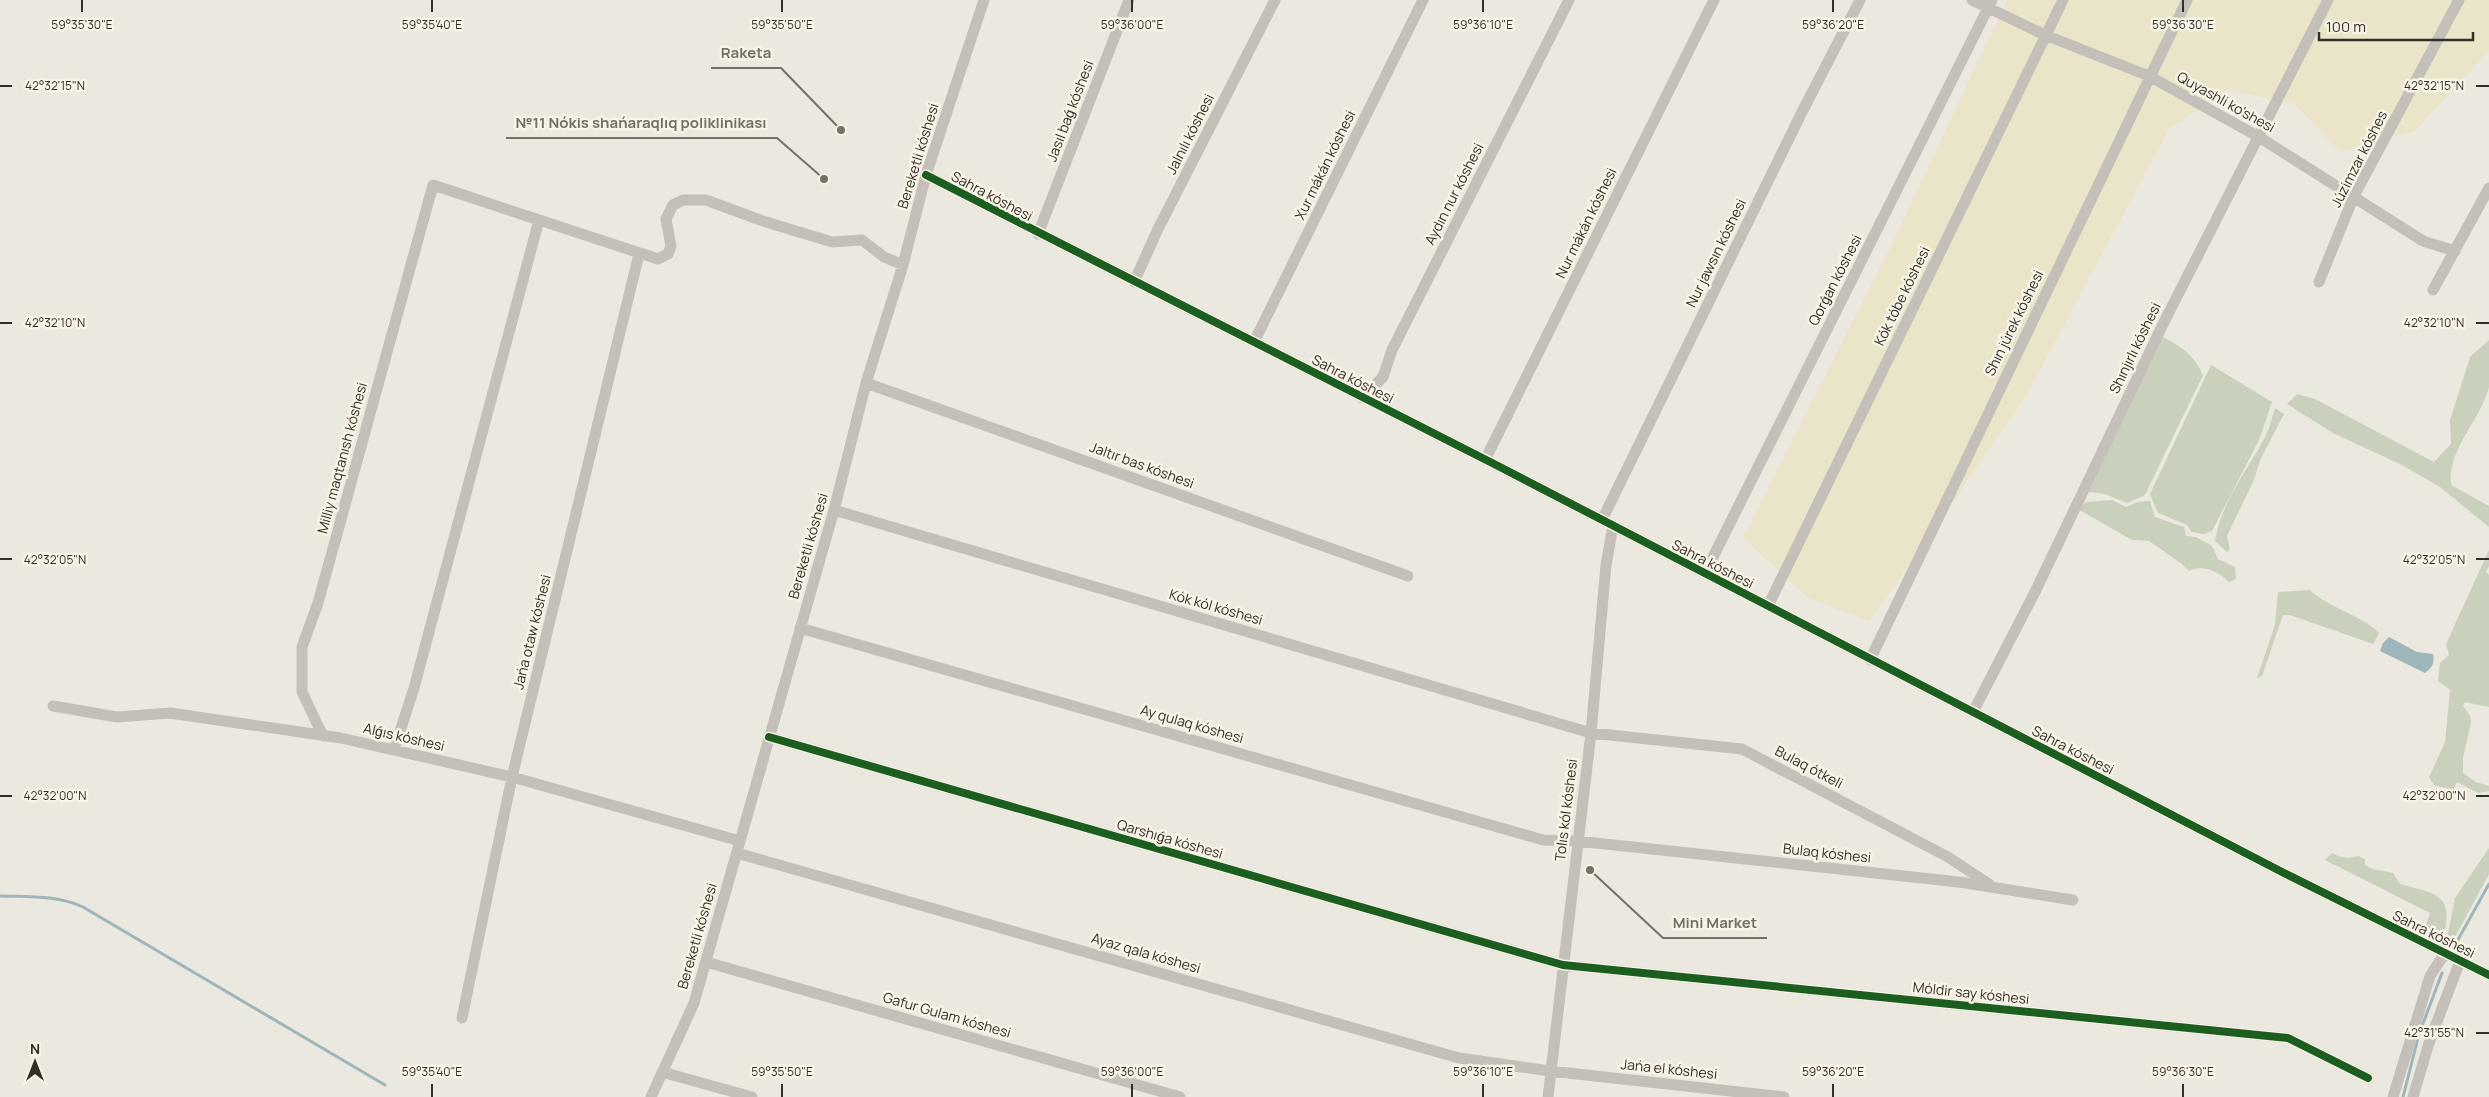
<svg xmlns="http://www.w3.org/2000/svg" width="2489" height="1097" viewBox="0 0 2489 1097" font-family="Manrope,sans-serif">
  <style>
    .green { fill: #c9d0bb }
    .sand { fill: #eae4c8 }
    .water { fill: #9eb6ba }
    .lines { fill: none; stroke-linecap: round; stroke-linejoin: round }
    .stream { stroke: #9eb6ba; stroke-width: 3 }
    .minor { stroke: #c4c0b9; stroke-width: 11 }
    .cycleway-casing { stroke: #f8f3e7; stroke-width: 11 }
    .cycleway { stroke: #1b5e20; stroke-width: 8 }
    .ticks { fill: none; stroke: #342e28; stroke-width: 2 }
    .labels { text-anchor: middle; stroke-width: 5; stroke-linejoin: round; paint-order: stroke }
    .street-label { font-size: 14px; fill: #342e28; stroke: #f8f3e7 }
    .ticks-label { font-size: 12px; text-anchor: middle; fill: #342e28; stroke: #f8f3e7; stroke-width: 5; stroke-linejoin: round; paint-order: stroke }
    .leader { fill: none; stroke: #746f68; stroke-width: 2 }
    .callout-dot { fill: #746f68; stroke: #f8f3e7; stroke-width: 2 }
    .callout-label { font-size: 15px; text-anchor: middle; font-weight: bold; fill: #746f68; stroke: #f8f3e7; stroke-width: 5; stroke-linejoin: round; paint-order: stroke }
  </style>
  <rect width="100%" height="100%" fill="#ebe8e0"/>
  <path class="green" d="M 2161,336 C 2181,346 2194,355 2203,375 L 2145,495 L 2127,503 L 2105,494 L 2089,492 Z
    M 2489,340 C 2489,354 2489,373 2489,387 C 2481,420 2447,449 2451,485 L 2489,506 L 2489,527 L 2440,487 L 2402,465 L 2333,433 L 2287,404 L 2297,394 L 2315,399 L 2434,462 L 2451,444 L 2450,420 L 2470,357 Z
    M 2211,365 L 2272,402 L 2259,440 L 2212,531 L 2204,534 L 2191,532 L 2187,525 L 2158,513 L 2150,494 Z
    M 2275,408 L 2284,414 L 2260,460 L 2254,480 L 2227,536 L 2230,550 L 2227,552 L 2215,541 C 2221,502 2247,471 2265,437 C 2270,428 2272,417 2275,408 Z
    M 2112,500 L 2126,507 L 2138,502 L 2150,501 L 2155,517 L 2184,527 L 2186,536 L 2196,537 L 2212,546 L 2218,559 L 2235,567 L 2236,579 L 2229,582 C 2219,572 2203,564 2189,571 L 2182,564 L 2149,541 L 2132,540 L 2078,509 L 2086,502 Z
    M 2489,550 L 2489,566 L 2486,572 L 2489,575 L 2489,707 L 2465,702 L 2463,706 L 2470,716 L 2471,722 L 2463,758 L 2463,773 L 2476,782 L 2489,786 L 2489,791 L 2478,793 L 2457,782 L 2453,790 L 2434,785 L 2429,777 L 2445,742 L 2450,690 L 2438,681 L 2440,663 L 2449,655 L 2446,644 Z
    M 2310,590 C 2330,609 2360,614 2379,633 L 2373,644 L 2290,615 L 2283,615 L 2262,676 L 2257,678 L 2275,625 L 2278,592 Z
    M 2489,848 L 2489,874 L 2454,939 L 2446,943 L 2455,898 Z
    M 2332,853 C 2340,858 2349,859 2358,856 L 2365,859 L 2365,865 L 2373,869 L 2393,873 L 2400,884 C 2431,893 2453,892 2445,930 L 2431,931 L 2426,925 L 2430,913 L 2325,860 Z"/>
  <path class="sand" d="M 2007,0 L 2489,0 L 2489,51 L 2415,131 L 2340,151 L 2294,104 L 2227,90 L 2169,129 L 2026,396 L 1870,621 L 1808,598 L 1743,538 L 1892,244 Z"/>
  <path class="water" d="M 2389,637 L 2417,652 L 2433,654 C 2435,663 2432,668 2425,673 L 2380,651 L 2383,643 Z"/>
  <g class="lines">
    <path class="stream" d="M 0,896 C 28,897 57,895 83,907 L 385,1085
      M 2455,945 L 2489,884
      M 2403,1097 L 2419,1034 L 2442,973"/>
    <path class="minor" d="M 1972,0 L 2045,35 L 2149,76 L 2259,137 L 2423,241 L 2455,251
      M 926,175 L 1502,468 L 2284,873 L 2489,975
      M 1038,234 L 1129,0
      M 1134,282 L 1158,229 L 1275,0
      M 2319,282 L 2354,196 L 2459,0
      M 2433,290 L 2489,188
      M 1254,342 L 1423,0
      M 866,383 L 1408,576
      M 1362,398 L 1383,377 L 1392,350 L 1569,0
      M 1485,460 L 1714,0
      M 834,510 L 1591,733 L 1742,749 L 1948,857 L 1989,884
      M 1602,520 L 1801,114 L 1860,0
      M 1705,573 L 1992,0
      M 1768,606 L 2063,0
      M 800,628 L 1543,840 L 1577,841 L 1959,882 L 2073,900
      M 1870,660 L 2187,0
      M 53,706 L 117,717 L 170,713 L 341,738 L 512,777 L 740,841
      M 1973,712 L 2036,590 L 2163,324 L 2328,0
      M 323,736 L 302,692 L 302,647 L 318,603 L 433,185 L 658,259 L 668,254 L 671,246 L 666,219 L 673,205 L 683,200 L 706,200 L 763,221 L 832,242 L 862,240 L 884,257 L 903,265
      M 769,737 L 1563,965 L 2288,1038 L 2368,1078
      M 394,750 L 414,688 L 539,220
      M 737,853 L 1459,1058 L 1550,1071 L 1784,1097
      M 706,962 L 1180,1097
      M 462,1018 L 512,777 L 639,254
      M 662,1072 L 752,1097
      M 651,1097 L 694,1003 L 834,510 L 866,383 L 903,265 L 926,175 L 984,0
      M 1548,1097 L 1591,733 L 1606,565 L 1613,526
      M 2393,1097 L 2430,976 L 2445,953
      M 2413,1097 L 2429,1043 L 2460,961"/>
    <g class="cycleway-casing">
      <path id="cycleway" d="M 926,175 L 1502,468 L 2284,873 L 2489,975
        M 769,737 L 1563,965 L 2288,1038 L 2368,1078"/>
    </g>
    <use href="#cycleway" class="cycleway"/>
  </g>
  <path class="ticks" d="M 82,0 L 82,12M 432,0 L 432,12M 782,0 L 782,12M 1132,0 L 1132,12M 1483,0 L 1483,12M 1833,0 L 1833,12M 2183,0 L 2183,12M 0,86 L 12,86M 2476,86 L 2489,86M 0,323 L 12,323M 2476,323 L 2489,323M 0,559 L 12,559M 2476,559 L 2489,559M 0,796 L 12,796M 2476,796 L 2489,796M 2476,1033 L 2489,1033M 432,1084 L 432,1097M 782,1084 L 782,1097M 1132,1084 L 1132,1097M 1483,1084 L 1483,1097M 1833,1084 L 1833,1097M 2183,1084 L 2183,1097"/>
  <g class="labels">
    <g class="street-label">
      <text transform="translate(2226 102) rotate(29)" y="5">Quyashli ko'shesi</text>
      <text transform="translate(1070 111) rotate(-69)" y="5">Jasıl baǵ kóshesi</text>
      <text transform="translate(1190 134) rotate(-63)" y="5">Jalnılı kóshesi</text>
      <text transform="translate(918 156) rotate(-73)" y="5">Bereketli kóshesi</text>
      <text transform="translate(2359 159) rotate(-63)" y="5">Júzimzar kóshes</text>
      <text transform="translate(1325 165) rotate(-64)" y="5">Xur mákán kóshesi</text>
      <text transform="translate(1454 194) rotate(-63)" y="5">Aydın nur kóshesi</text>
      <text transform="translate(992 196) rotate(28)" y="5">Sahra kóshesi</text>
      <text transform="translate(1586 223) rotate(-64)" y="5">Nur mákán kóshesi</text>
      <text transform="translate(1716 253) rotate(-64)" y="5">Nur jawsın kóshesi</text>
      <text transform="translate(1835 280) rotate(-63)" y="5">Qorǵan kóshesi</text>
      <text transform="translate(1902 296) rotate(-64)" y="5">Kók tóbe kóshesi</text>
      <text transform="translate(2014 323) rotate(-64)" y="5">Shın júrek kóshesi</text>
      <text transform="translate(2135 348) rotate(-64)" y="5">Shınjırlı kóshesi</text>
      <text transform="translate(1353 379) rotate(27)" y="5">Sahra kóshesi</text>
      <text transform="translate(342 458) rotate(-75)" y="5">Milliy maqtanısh kóshesi</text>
      <text transform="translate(1142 465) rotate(20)" y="5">Jaltır bas kóshesi</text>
      <text transform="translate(808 546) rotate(-74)" y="5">Bereketli kóshesi</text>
      <text transform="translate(1713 564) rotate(27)" y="5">Sahra kóshesi</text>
      <text transform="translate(1216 607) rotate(16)" y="5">Kók kól kóshesi</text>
      <text transform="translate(532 632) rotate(-76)" y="5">Jańa otaw kóshesi</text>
      <text transform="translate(1192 724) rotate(16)" y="5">Ay qulaq kóshesi</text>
      <text transform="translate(404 737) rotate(13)" y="5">Alǵıs kóshesi</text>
      <text transform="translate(2073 750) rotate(27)" y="5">Sahra kóshesi</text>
      <text transform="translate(1809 767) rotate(28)" y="5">Bulaq ótkeli</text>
      <text transform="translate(1566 810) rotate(-83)" y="5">Tolıs kól kóshesi</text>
      <text transform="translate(1170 839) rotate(16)" y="5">Qarshıǵa kóshesi</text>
      <text transform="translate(1827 853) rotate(6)" y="5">Bulaq kóshesi</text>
      <text transform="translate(2434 934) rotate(26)" y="5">Sahra kóshesi</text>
      <text transform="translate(697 936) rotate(-74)" y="5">Bereketli kóshesi</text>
      <text transform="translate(1146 953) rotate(16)" y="5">Ayaz qala kóshesi</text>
      <text transform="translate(1971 993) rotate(6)" y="5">Móldir say kóshesi</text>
      <text transform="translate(947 1015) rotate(16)" y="5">Gafur Gulam kóshesi</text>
      <text transform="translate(1669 1069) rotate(6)" y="5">Jańa el kóshesi</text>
    </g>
  </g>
  <g class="ticks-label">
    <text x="82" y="29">59°35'30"E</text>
    <text x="432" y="29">59°35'40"E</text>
    <text x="782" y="29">59°35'50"E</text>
    <text x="1132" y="29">59°36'00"E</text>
    <text x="1483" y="29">59°36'10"E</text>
    <text x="1833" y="29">59°36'20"E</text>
    <text x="2183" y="29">59°36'30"E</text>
    <text x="55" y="90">42°32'15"N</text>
    <text x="2434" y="90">42°32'15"N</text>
    <text x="55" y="327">42°32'10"N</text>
    <text x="2434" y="327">42°32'10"N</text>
    <text x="55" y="564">42°32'05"N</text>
    <text x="2434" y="564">42°32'05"N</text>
    <text x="55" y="800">42°32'00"N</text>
    <text x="2434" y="800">42°32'00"N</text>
    <text x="2434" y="1037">42°31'55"N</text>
    <text x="432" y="1076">59°35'40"E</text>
    <text x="782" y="1076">59°35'50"E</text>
    <text x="1132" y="1076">59°36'00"E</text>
    <text x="1483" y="1076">59°36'10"E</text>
    <text x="1833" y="1076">59°36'20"E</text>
    <text x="2183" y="1076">59°36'30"E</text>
  </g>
  <path class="leader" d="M841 130L781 68H711M824 179L777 138H506M1590 870L1663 938H1767"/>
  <g class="callout-dot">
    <circle cx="841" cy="130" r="5"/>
    <circle cx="824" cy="179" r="5"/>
    <circle cx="1590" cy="870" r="5"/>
  </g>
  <g class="callout-label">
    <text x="746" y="58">Raketa</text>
    <text x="641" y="128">№11 Nókis shańaraqlıq poliklinikası</text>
    <text x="1715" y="928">Mini Market</text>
  </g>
  <g transform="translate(35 1062)" stroke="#f8f3e7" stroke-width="4" paint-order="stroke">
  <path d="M0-4L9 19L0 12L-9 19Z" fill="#342e28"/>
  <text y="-8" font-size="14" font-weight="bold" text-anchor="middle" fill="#342e28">N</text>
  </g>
  <path d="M2319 32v8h154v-8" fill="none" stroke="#342e28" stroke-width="2.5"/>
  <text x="2326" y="32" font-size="15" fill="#342e28" stroke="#f8f3e7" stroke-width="4" paint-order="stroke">100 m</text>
</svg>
